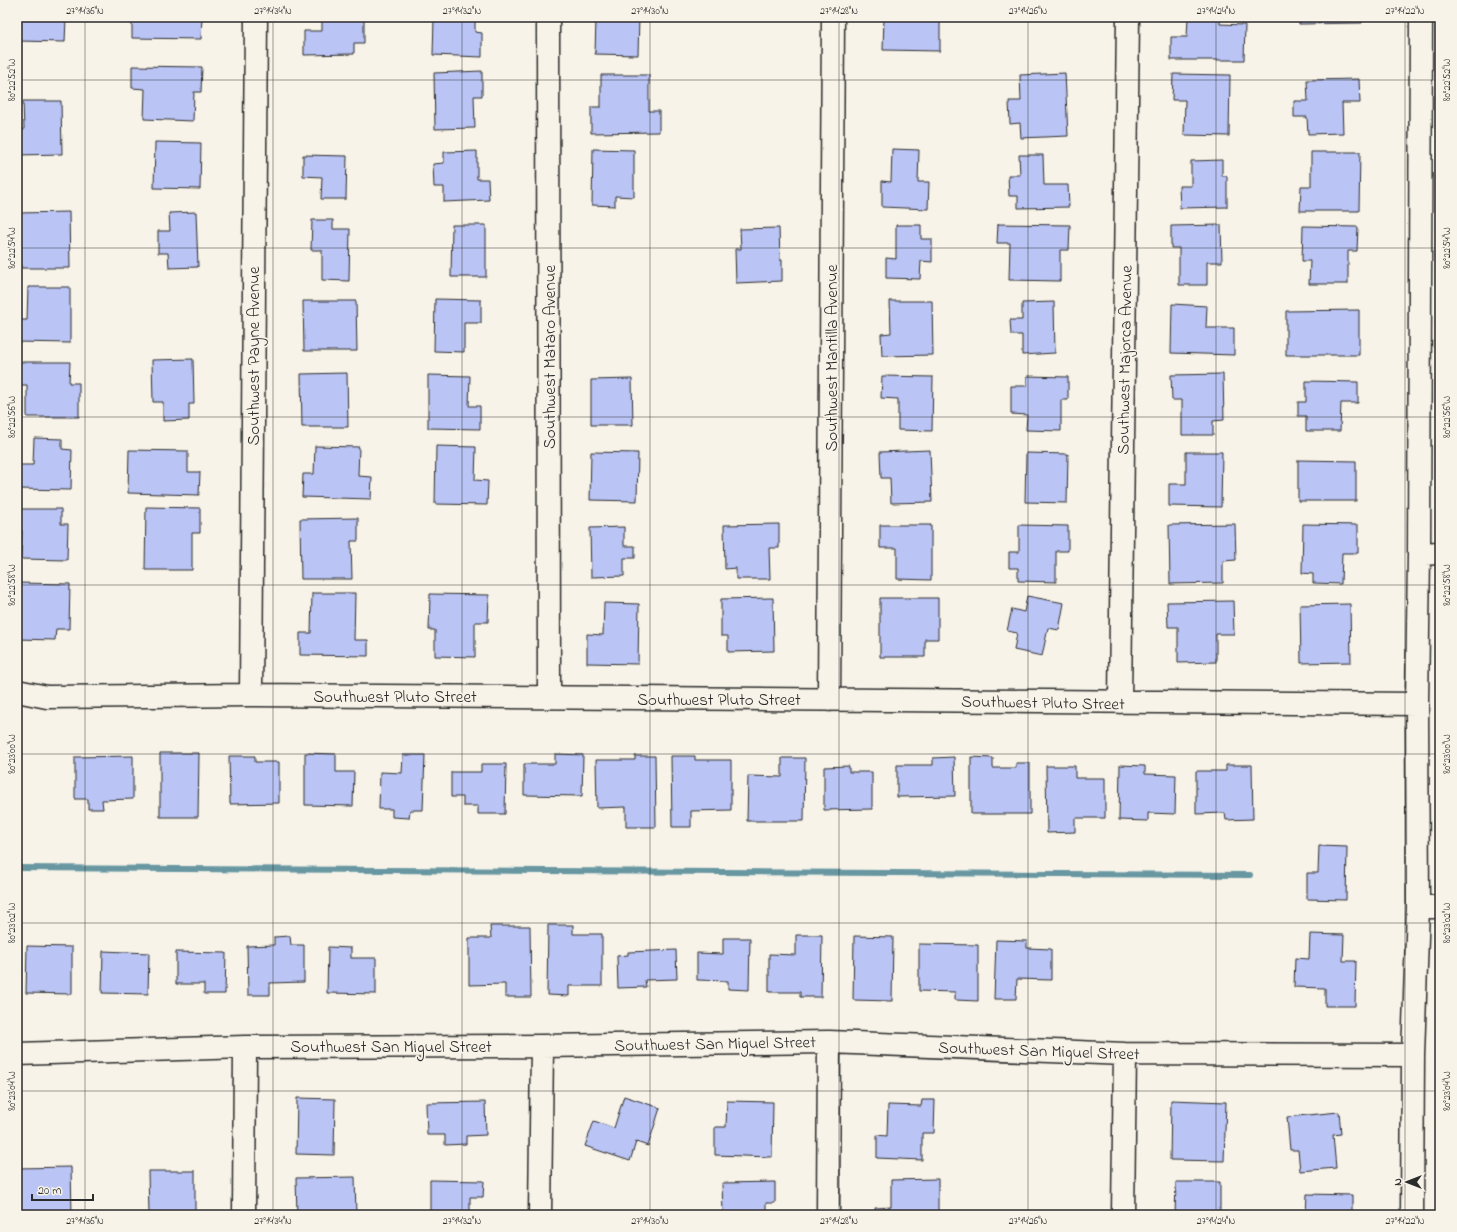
<svg xmlns="http://www.w3.org/2000/svg" width="1457" height="1232" viewBox="0 0 1457 1232" font-family="'Indie Flower',sans-serif">
  <style>
    .lines { fill: none; stroke-linecap: round; stroke-linejoin: round }
    .stream { stroke: #6897a2; stroke-width: 6 }
    .building { fill: #bac4f5; stroke: #2b2b2b }
    .minor-casing { stroke: #2b2b2b; stroke-width: 25 }
    .minor { stroke: #f7f3e8; stroke-width: 22 }
    .ticks { fill: none; stroke: #2b2b2b; stroke-width: 1; stroke-opacity: 0.45 }
    .labels { text-anchor: middle; stroke-width: 3.5; stroke-linejoin: round; paint-order: stroke }
    .street-label { font-size: 17px; fill: #2b2b2b; stroke: #f7f3e8 }
    .neatline { fill: none; stroke: #2b2b2b; stroke-width: 1.5 }
    .ticks-label { font-size: 10px; text-anchor: middle; fill: #2b2b2b }
  </style>
  <rect width="100%" height="100%" fill="#f7f3e8"/>
  <filter id="ink" filterUnits="userSpaceOnUse"><feTurbulence type="fractalNoise" baseFrequency=".025" numOctaves="2"/><feDisplacementMap in="SourceGraphic" scale="8" xChannelSelector="R" yChannelSelector="G"/><feConvolveMatrix kernelMatrix="1 2 1 2 8 2 1 2 1" color-interpolation-filters="sRGB"/></filter>
  <g filter="url(#ink)">
    <g class="lines">
      <path class="stream" d="M 17,868 L 1250,875"/>
    </g>
    <path class="building" d="M 19,17 L 66,18 L 65,42 L 18,41 Z
      M 132,17 L 202,17 L 201,39 L 132,38 Z
      M 322,17 L 364,17 L 364,43 L 354,43 L 354,54 L 304,55 L 304,31 L 322,31 Z
      M 434,17 L 475,17 L 475,32 L 482,33 L 482,57 L 433,55 Z
      M 596,17 L 639,17 L 638,55 L 595,54 Z
      M 884,17 L 940,17 L 940,51 L 883,50 Z
      M 1188,17 L 1220,17 L 1220,24 L 1245,25 L 1244,60 L 1171,60 L 1171,37 L 1187,37 Z
      M 1299,17 L 1361,17 L 1362,23 L 1299,24 Z
      M 132,66 L 202,67 L 201,92 L 194,92 L 193,121 L 144,119 L 145,89 L 132,88 Z
      M 482,71 L 482,96 L 474,96 L 475,128 L 435,129 L 434,73 Z
      M 1065,73 L 1068,136 L 1021,138 L 1020,123 L 1010,124 L 1009,101 L 1021,101 L 1020,75 Z
      M 1173,74 L 1230,75 L 1229,136 L 1184,135 L 1185,100 L 1172,100 Z
      M 601,75 L 649,75 L 649,111 L 659,111 L 659,132 L 591,133 L 591,107 L 601,107 Z
      M 1359,79 L 1360,103 L 1342,103 L 1343,133 L 1308,134 L 1307,117 L 1294,117 L 1294,101 L 1308,101 L 1307,80 Z
      M 23,101 L 61,101 L 62,154 L 17,155 L 17,130 L 24,130 Z
      M 155,142 L 201,143 L 200,189 L 154,188 Z
      M 593,149 L 634,150 L 634,197 L 615,196 L 615,206 L 592,205 Z
      M 892,149 L 919,150 L 918,182 L 929,182 L 928,209 L 882,207 L 882,181 L 891,182 Z
      M 477,151 L 477,179 L 488,179 L 489,200 L 444,202 L 444,187 L 434,187 L 433,164 L 444,163 L 444,152 Z
      M 1311,152 L 1360,152 L 1359,211 L 1300,211 L 1301,186 L 1311,186 Z
      M 303,155 L 347,156 L 346,199 L 321,199 L 322,177 L 303,176 Z
      M 1019,155 L 1043,155 L 1044,185 L 1068,185 L 1069,207 L 1018,208 L 1018,196 L 1009,196 L 1008,175 L 1020,175 Z
      M 1222,160 L 1222,176 L 1227,176 L 1227,207 L 1180,208 L 1179,186 L 1191,186 L 1191,161 Z
      M 69,212 L 70,268 L 21,268 L 21,234 L 17,234 L 17,213 Z
      M 196,212 L 198,267 L 169,268 L 168,253 L 158,253 L 158,231 L 170,231 L 169,213 Z
      M 312,220 L 333,220 L 333,229 L 350,229 L 349,281 L 322,280 L 322,250 L 311,250 Z
      M 998,224 L 1070,225 L 1069,250 L 1060,250 L 1060,281 L 1009,280 L 1010,243 L 997,243 Z
      M 452,225 L 486,225 L 486,277 L 451,277 Z
      M 896,225 L 921,225 L 921,239 L 932,239 L 932,262 L 921,261 L 920,279 L 886,278 L 886,258 L 896,259 Z
      M 1221,225 L 1222,262 L 1207,262 L 1207,285 L 1179,285 L 1179,248 L 1171,248 L 1171,226 Z
      M 1303,226 L 1358,227 L 1357,251 L 1348,251 L 1348,284 L 1309,284 L 1310,261 L 1302,261 Z
      M 779,228 L 780,260 L 782,260 L 782,281 L 736,283 L 735,249 L 741,249 L 740,229 Z
      M 28,287 L 70,287 L 70,343 L 17,342 L 17,320 L 27,320 Z
      M 435,299 L 481,300 L 481,323 L 464,323 L 464,352 L 434,351 Z
      M 303,301 L 356,301 L 357,351 L 304,351 Z
      M 890,301 L 932,301 L 933,355 L 882,356 L 881,334 L 891,333 Z
      M 1054,302 L 1055,353 L 1022,355 L 1022,335 L 1011,335 L 1010,320 L 1022,320 L 1022,303 Z
      M 1172,304 L 1207,306 L 1206,328 L 1234,328 L 1234,355 L 1171,353 Z
      M 1359,310 L 1359,355 L 1286,355 L 1286,311 Z
      M 193,359 L 194,404 L 189,404 L 189,420 L 163,421 L 163,402 L 153,402 L 152,360 Z
      M 17,362 L 70,362 L 69,383 L 79,383 L 79,417 L 27,417 L 27,385 L 17,385 Z
      M 347,373 L 348,427 L 302,427 L 301,374 Z
      M 1223,374 L 1224,420 L 1213,421 L 1213,435 L 1182,435 L 1182,400 L 1172,400 L 1171,375 Z
      M 428,375 L 470,376 L 469,406 L 480,406 L 480,429 L 428,428 Z
      M 882,376 L 933,377 L 932,431 L 898,430 L 898,399 L 881,398 Z
      M 1027,376 L 1068,377 L 1068,400 L 1061,400 L 1061,431 L 1026,430 L 1027,415 L 1011,414 L 1011,386 L 1027,386 Z
      M 632,379 L 633,425 L 591,425 L 591,380 Z
      M 1306,381 L 1358,382 L 1358,403 L 1341,403 L 1340,431 L 1306,431 L 1306,416 L 1298,416 L 1298,402 L 1306,402 Z
      M 34,438 L 62,439 L 62,449 L 72,450 L 71,490 L 17,489 L 17,465 L 33,465 Z
      M 315,446 L 359,447 L 358,476 L 372,477 L 371,499 L 302,497 L 303,474 L 314,474 Z
      M 436,446 L 476,447 L 475,480 L 488,481 L 487,505 L 435,504 Z
      M 129,450 L 188,451 L 188,472 L 200,472 L 199,495 L 128,493 Z
      M 930,450 L 932,502 L 891,503 L 890,478 L 881,478 L 880,452 Z
      M 591,452 L 638,453 L 637,501 L 590,500 Z
      M 1186,452 L 1222,452 L 1221,507 L 1169,506 L 1169,484 L 1186,484 Z
      M 1026,453 L 1068,454 L 1067,503 L 1025,502 Z
      M 1298,460 L 1356,461 L 1356,501 L 1298,501 Z
      M 146,507 L 200,508 L 200,533 L 192,533 L 192,570 L 145,570 Z
      M 17,509 L 61,509 L 61,524 L 68,524 L 67,560 L 21,559 L 22,531 L 17,531 Z
      M 358,518 L 358,541 L 351,541 L 352,579 L 301,579 L 300,519 Z
      M 779,524 L 779,548 L 769,548 L 770,579 L 736,579 L 736,568 L 725,569 L 724,525 Z
      M 1235,524 L 1236,560 L 1223,561 L 1223,583 L 1170,584 L 1169,525 Z
      M 1303,524 L 1358,525 L 1358,553 L 1342,553 L 1341,584 L 1313,583 L 1313,574 L 1302,573 Z
      M 880,525 L 931,525 L 931,580 L 897,579 L 897,548 L 880,548 Z
      M 1019,525 L 1068,526 L 1068,551 L 1056,551 L 1056,582 L 1018,581 L 1018,568 L 1009,568 L 1009,552 L 1019,552 Z
      M 624,527 L 624,546 L 635,546 L 635,558 L 624,558 L 624,576 L 591,577 L 590,528 Z
      M 17,583 L 70,584 L 69,629 L 56,629 L 55,640 L 17,639 Z
      M 312,593 L 355,593 L 354,640 L 368,640 L 368,656 L 300,655 L 300,633 L 311,633 Z
      M 430,594 L 489,595 L 488,622 L 475,622 L 475,657 L 435,656 L 435,630 L 429,630 Z
      M 1027,596 L 1064,603 L 1059,630 L 1048,628 L 1042,656 L 1014,650 L 1017,633 L 1007,631 L 1012,609 L 1024,612 Z
      M 773,598 L 774,651 L 728,652 L 728,636 L 721,636 L 721,599 Z
      M 880,598 L 938,598 L 938,639 L 925,639 L 925,657 L 880,657 Z
      M 1233,601 L 1234,634 L 1216,634 L 1216,662 L 1178,663 L 1178,627 L 1168,627 L 1167,602 Z
      M 604,603 L 639,604 L 638,664 L 587,663 L 587,634 L 603,635 Z
      M 1350,604 L 1351,662 L 1301,663 L 1300,605 Z
      M 160,753 L 199,753 L 198,817 L 160,817 Z
      M 305,753 L 336,754 L 336,772 L 354,772 L 353,806 L 305,805 Z
      M 555,754 L 583,755 L 582,796 L 524,795 L 524,764 L 555,764 Z
      M 403,755 L 425,755 L 423,810 L 410,810 L 409,818 L 392,817 L 392,809 L 379,809 L 380,772 L 402,773 Z
      M 133,756 L 133,799 L 102,800 L 103,809 L 88,809 L 88,799 L 75,799 L 75,757 Z
      M 229,756 L 255,756 L 255,762 L 279,762 L 279,803 L 230,804 Z
      M 635,756 L 655,756 L 656,827 L 626,827 L 626,807 L 597,808 L 596,760 L 635,760 Z
      M 671,756 L 695,756 L 695,760 L 731,760 L 731,810 L 691,811 L 691,827 L 672,827 Z
      M 954,757 L 955,796 L 897,797 L 897,765 L 933,765 L 933,758 Z
      M 971,757 L 993,758 L 993,768 L 1016,768 L 1016,763 L 1030,763 L 1030,814 L 971,814 Z
      M 782,758 L 805,758 L 804,821 L 747,821 L 748,776 L 782,777 Z
      M 481,764 L 506,764 L 505,814 L 478,814 L 478,806 L 463,806 L 463,797 L 451,797 L 451,772 L 481,772 Z
      M 1120,765 L 1145,766 L 1145,774 L 1176,775 L 1175,814 L 1148,813 L 1148,821 L 1119,820 Z
      M 1226,765 L 1252,765 L 1253,819 L 1226,820 L 1225,813 L 1196,814 L 1196,771 L 1226,771 Z
      M 849,766 L 849,772 L 872,772 L 872,809 L 824,810 L 824,767 Z
      M 1046,766 L 1075,766 L 1075,778 L 1105,778 L 1105,818 L 1075,818 L 1075,832 L 1047,833 Z
      M 1319,846 L 1347,847 L 1346,900 L 1307,899 L 1307,873 L 1318,873 Z
      M 548,925 L 573,925 L 573,934 L 602,934 L 602,986 L 569,986 L 569,996 L 547,995 Z
      M 490,926 L 530,926 L 531,997 L 505,997 L 505,984 L 469,985 L 469,938 L 491,938 Z
      M 1310,934 L 1344,935 L 1343,961 L 1356,961 L 1355,1006 L 1325,1006 L 1325,988 L 1294,987 L 1295,958 L 1309,959 Z
      M 796,935 L 822,935 L 821,997 L 800,997 L 800,992 L 769,992 L 769,954 L 796,955 Z
      M 290,936 L 291,945 L 304,945 L 304,982 L 270,983 L 270,995 L 248,995 L 247,946 L 274,945 L 274,937 Z
      M 854,936 L 893,937 L 892,1001 L 853,1000 Z
      M 723,938 L 750,938 L 749,990 L 728,989 L 728,981 L 697,980 L 697,953 L 723,954 Z
      M 996,940 L 1027,941 L 1027,948 L 1051,949 L 1051,980 L 1017,979 L 1016,999 L 994,999 Z
      M 919,944 L 978,945 L 978,1001 L 955,1000 L 955,992 L 919,991 Z
      M 27,946 L 72,947 L 72,994 L 26,993 Z
      M 328,947 L 351,948 L 351,958 L 376,958 L 376,994 L 327,993 Z
      M 676,950 L 677,979 L 645,980 L 646,987 L 618,988 L 617,956 L 628,955 L 628,952 Z
      M 103,951 L 149,953 L 148,994 L 102,993 Z
      M 176,952 L 226,953 L 225,994 L 204,994 L 204,984 L 176,984 Z
      M 624,1096 L 660,1108 L 648,1146 L 636,1142 L 630,1161 L 585,1146 L 594,1121 L 614,1128 Z
      M 297,1098 L 335,1099 L 334,1155 L 296,1154 Z
      M 922,1100 L 935,1100 L 934,1133 L 922,1133 L 922,1160 L 877,1158 L 877,1135 L 887,1136 L 888,1105 L 921,1106 Z
      M 1171,1100 L 1226,1102 L 1224,1161 L 1170,1160 Z
      M 727,1101 L 773,1102 L 772,1157 L 715,1155 L 715,1127 L 726,1127 Z
      M 485,1102 L 486,1135 L 466,1136 L 466,1144 L 445,1145 L 445,1135 L 427,1135 L 426,1103 Z
      M 1339,1112 L 1341,1134 L 1333,1135 L 1336,1168 L 1300,1171 L 1298,1150 L 1290,1150 L 1287,1117 Z
      M 71,1167 L 72,1215 L 17,1215 L 17,1168 Z
      M 148,1171 L 195,1171 L 195,1215 L 149,1215 Z
      M 355,1177 L 356,1215 L 297,1215 L 296,1178 Z
      M 938,1179 L 938,1215 L 875,1215 L 875,1208 L 891,1207 L 891,1180 Z
      M 430,1180 L 484,1181 L 483,1197 L 470,1197 L 470,1215 L 430,1215 Z
      M 775,1182 L 775,1203 L 766,1203 L 766,1215 L 723,1215 L 722,1183 Z
      M 1176,1182 L 1220,1182 L 1220,1213 L 1210,1213 L 1210,1215 L 1175,1215 Z
      M 1307,1194 L 1352,1195 L 1352,1215 L 1306,1215 Z"/>
    <g class="lines">
      <g class="minor-casing">
        <path id="minor" d="M 548,17 L 549,697
          M 1419,554 L 1440,553
          M 17,691 L 47,697 L 251,695 L 1417,704
          M 251,695 L 256,17
          M 829,700 L 833,17
          M 1120,702 L 1128,17
          M 1418,907 L 1440,907
          M 17,1054 L 245,1047 L 542,1046 L 829,1042 L 1125,1054 L 1413,1055
          M 244,1215 L 245,1047
          M 540,1215 L 542,1046
          M 828,1215 L 829,1042
          M 1123,1215 L 1125,1054
          M 1412,1215 L 1413,1055 L 1418,907 L 1417,704 L 1419,554 L 1421,17"/>
      </g>
      <use href="#minor" class="minor"/>
    </g>
  </g>
  <path class="ticks" d="M 85,17 L 85,1215M 273,17 L 273,1215M 462,17 L 462,1215M 650,17 L 650,1215M 839,17 L 839,1215M 1028,17 L 1028,1215M 1216,17 L 1216,1215M 1405,17 L 1405,1215M 17,80 L 1440,80M 17,248 L 1440,248M 17,417 L 1440,417M 17,585 L 1440,585M 17,754 L 1440,754M 17,923 L 1440,923M 17,1091 L 1440,1091"/>
  <g class="labels">
    <g class="street-label">
      <text transform="translate(253 356) rotate(-90)" y="6">Southwest Payne Avenue</text>
      <text transform="translate(549 357) rotate(-90)" y="6">Southwest Mataro Avenue</text>
      <text transform="translate(831 358) rotate(-90)" y="6">Southwest Mantilla Avenue</text>
      <text transform="translate(1124 360) rotate(-89)" y="6">Southwest Majorca Avenue</text>
      <text x="395" y="702">Southwest Pluto Street</text>
      <text x="719" y="705">Southwest Pluto Street</text>
      <text transform="translate(1043 702) rotate(1)" y="6">Southwest Pluto Street</text>
      <text transform="translate(715 1043) rotate(-1)" y="6">Southwest San Miguel Street</text>
      <text x="391" y="1052">Southwest San Miguel Street</text>
      <text transform="translate(1039 1050) rotate(2)" y="6">Southwest San Miguel Street</text>
    </g>
  </g>
  <rect width="1457" height="1232" fill="none" stroke="#f7f3e8" stroke-width="44"/>
  <g transform="translate(1407 1182) rotate(270)" stroke="#f7f3e8" stroke-width="3" paint-order="stroke">
  <path d="M0-3L7 15L0 10L-7 15Z" fill="#2b2b2b"/>
  <text y="-6" font-size="11" font-weight="bold" text-anchor="middle" fill="#2b2b2b">N</text>
  </g>
  <path d="M32 1194v6h61v-6" fill="none" stroke="#2b2b2b" stroke-width="2"/>
  <text x="38" y="1194" font-size="12" fill="#2b2b2b" stroke="#f7f3e8" stroke-width="3" paint-order="stroke">20 m</text>
  <rect x="22" y="22" width="1413" height="1188" class="neatline"/>
  <g class="ticks-label">
    <text x="85" y="14">27°14'36"N</text>
    <text x="273" y="14">27°14'34"N</text>
    <text x="462" y="14">27°14'32"N</text>
    <text x="650" y="14">27°14'30"N</text>
    <text x="839" y="14">27°14'28"N</text>
    <text x="1028" y="14">27°14'26"N</text>
    <text x="1216" y="14">27°14'24"N</text>
    <text x="1405" y="14">27°14'22"N</text>
    <text transform="translate(1446 80) rotate(-90)" y="4">80°22'52"W</text>
    <text transform="translate(11 80) rotate(-90)" y="4">80°22'52"W</text>
    <text transform="translate(1446 248) rotate(-90)" y="4">80°22'54"W</text>
    <text transform="translate(11 248) rotate(-90)" y="4">80°22'54"W</text>
    <text transform="translate(1446 417) rotate(-90)" y="4">80°22'56"W</text>
    <text transform="translate(11 417) rotate(-90)" y="4">80°22'56"W</text>
    <text transform="translate(1446 585) rotate(-90)" y="4">80°22'58"W</text>
    <text transform="translate(11 585) rotate(-90)" y="4">80°22'58"W</text>
    <text transform="translate(1446 754) rotate(-90)" y="4">80°23'00"W</text>
    <text transform="translate(11 754) rotate(-90)" y="4">80°23'00"W</text>
    <text transform="translate(1446 923) rotate(-90)" y="4">80°23'02"W</text>
    <text transform="translate(11 923) rotate(-90)" y="4">80°23'02"W</text>
    <text transform="translate(11 1091) rotate(-90)" y="4">80°23'04"W</text>
    <text transform="translate(1446 1091) rotate(-90)" y="4">80°23'04"W</text>
    <text x="85" y="1224">27°14'36"N</text>
    <text x="273" y="1224">27°14'34"N</text>
    <text x="462" y="1224">27°14'32"N</text>
    <text x="650" y="1224">27°14'30"N</text>
    <text x="839" y="1224">27°14'28"N</text>
    <text x="1028" y="1224">27°14'26"N</text>
    <text x="1216" y="1224">27°14'24"N</text>
    <text x="1405" y="1224">27°14'22"N</text>
  </g>
</svg>
